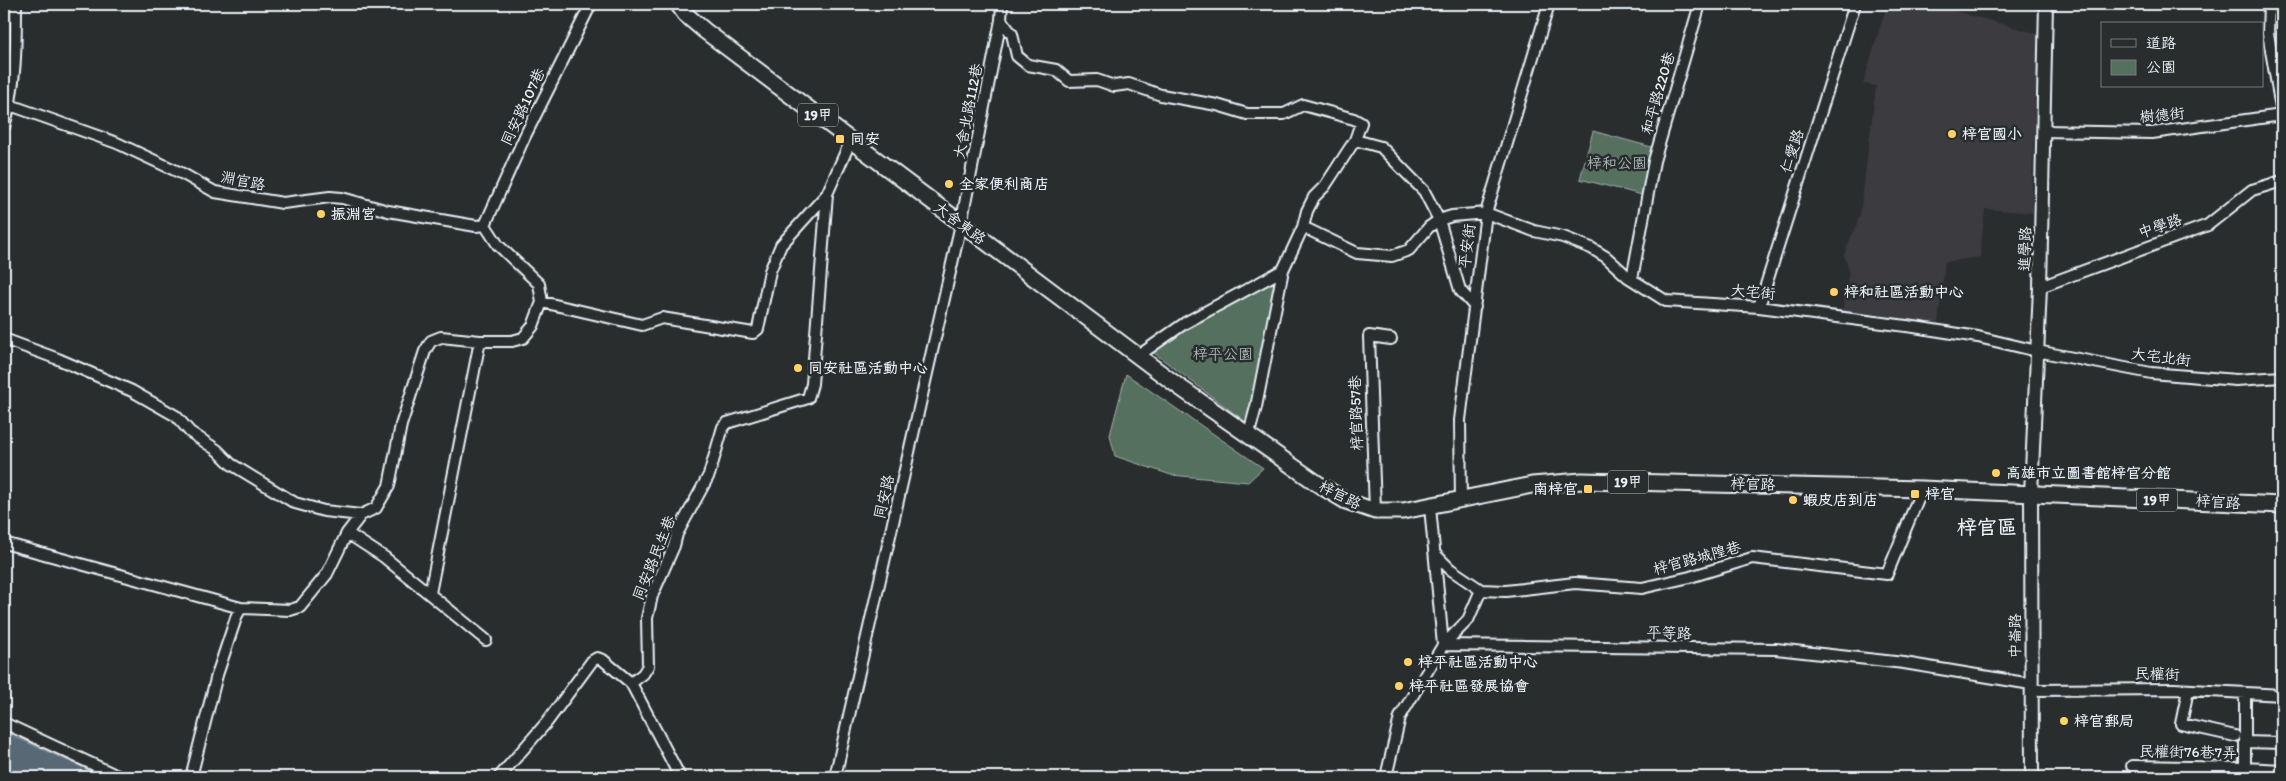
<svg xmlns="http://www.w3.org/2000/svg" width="2286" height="781" viewBox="0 0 2286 781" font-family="Itim,'LXGW WenKai TC',sans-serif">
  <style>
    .built { fill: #3a3a40 }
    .green { fill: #56705f; stroke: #9fb0ac }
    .water { fill: #596775; stroke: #929ea9 }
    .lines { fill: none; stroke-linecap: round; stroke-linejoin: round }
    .minor-casing { stroke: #e8f1f8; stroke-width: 14 }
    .tertiary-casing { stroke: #e8f1f8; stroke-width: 16 }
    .primary-casing { stroke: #e8f1f8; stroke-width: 19 }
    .minor { stroke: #2a2d2e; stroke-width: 10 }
    .tertiary { stroke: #2a2d2e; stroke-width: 12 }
    .primary { stroke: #2a2d2e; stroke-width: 15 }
    .poi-dot { fill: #ffd166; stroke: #2a2d2e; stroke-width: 2 }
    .labels { text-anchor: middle; stroke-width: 5; stroke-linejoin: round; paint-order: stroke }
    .shield { fill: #2a2d2e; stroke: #afb6bb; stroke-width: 1 }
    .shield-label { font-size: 14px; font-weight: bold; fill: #e8f1f8 }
    .street-label { font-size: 15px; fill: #e8f1f8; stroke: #2a2d2e }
    .poi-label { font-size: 15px; font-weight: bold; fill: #e8f1f8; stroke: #2a2d2e; text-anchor: start }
    .park-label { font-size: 15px; fill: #a6b7b3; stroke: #2a2d2e }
    .district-label { font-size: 20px; font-weight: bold; fill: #e8f1f8; stroke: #2a2d2e }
  </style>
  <rect width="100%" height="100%" fill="#2a2d2e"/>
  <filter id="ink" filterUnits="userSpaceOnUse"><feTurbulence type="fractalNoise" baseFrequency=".02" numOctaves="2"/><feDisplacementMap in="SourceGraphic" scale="10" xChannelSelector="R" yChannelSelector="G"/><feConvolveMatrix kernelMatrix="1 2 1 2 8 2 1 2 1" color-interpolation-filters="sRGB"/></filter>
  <g filter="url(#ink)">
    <path class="built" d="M 1887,4 L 1929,4 L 2039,34 L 2032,182 L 2033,213 L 1985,209 L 1980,257 L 1945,262 L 1938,324 L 1842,312 L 1849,271 L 1844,255 L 1860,215 L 1876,86 L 1863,84 Z"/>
    <path class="green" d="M 1593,131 L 1655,148 L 1642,195 L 1580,179 Z
      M 1278,277 L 1247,423 L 1150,350 Z
      M 1126,374 L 1263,468 L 1248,482 L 1171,475 L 1115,456 L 1110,435 Z"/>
    <path class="water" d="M 4,732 L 104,777 L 4,777 Z"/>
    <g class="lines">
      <g class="minor-casing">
        <path id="minor" d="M 2269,4 L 2268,33 L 2282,114
          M 1001,20 L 1012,34 L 1017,56 L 1028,65 L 1056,70 L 1069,81 L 1097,80 L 1114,86 L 1129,84 L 1161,95 L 1217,105 L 1247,114 L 1284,114 L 1303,105 L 1354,119 L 1361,123 L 1355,140 L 1325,186 L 1314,197 L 1307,211 L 1303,227 L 1283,270 L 1256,407 L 1248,437
          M 10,105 L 117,143 L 183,174 L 215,192 L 283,203 L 330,197 L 342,198 L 388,211 L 476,226 L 485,225
          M 4,127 C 16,86 16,46 16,4
          M 2043,131 L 2152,133 L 2282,115
          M 1355,140 L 1381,147 L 1424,191 L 1439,220 L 1460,290 L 1475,307
          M 485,225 L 525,136 L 591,4
          M 1303,227 L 1357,253 L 1392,256 L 1409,250 L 1429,227 L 1439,220 L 1452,216 L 1486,213 L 1534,231 L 1563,237 L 1591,248 L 1606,257 L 1628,277 L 1666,301 L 1759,307 L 1914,327 L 1978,337 L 2037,351 L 2151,373 L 2236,380 L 2282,377
          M 1632,279 L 1654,161 L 1700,4
          M 2040,287 L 2208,225 L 2252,190 L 2282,181
          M 542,302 L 642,325 L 662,318 L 753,333 L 758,329 L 770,271 L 781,245 L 827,194
          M 1759,307 L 1855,4
          M 4,339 L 58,359 L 132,391 L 176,416 L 190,432 L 217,450 L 231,464 L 295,503 L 324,511 L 361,515 L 376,508 L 389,486 L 401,425 L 425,351 L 431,341 L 441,337 L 480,341 L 512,341 L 523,338 L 533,326 L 542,302 L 539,284 L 498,245 L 485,225
          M 1138,356 L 1185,323 L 1283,270
          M 1461,501 L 1460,420 L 1486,213 L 1549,4
          M 1430,507 L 1443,645 L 1776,649 L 1904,663 L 2031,684
          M 1375,511 L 1369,336 L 1391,339
          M 347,533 L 384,557 L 486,640
          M 4,543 L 241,608
          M 1436,555 L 1450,569 L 1481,590 L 1506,591 L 1575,583 L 1642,588 L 1690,577 L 1752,558 L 1887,574 L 1922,489
          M 430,593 L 480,341
          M 631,683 L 680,777
          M 2031,690 L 2174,689 L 2282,695
          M 2188,690 L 2181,724 L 2235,736
          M 2245,693 L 2245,768 L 2282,770
          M 4,723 L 120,777
          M 2245,742 L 2282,743
          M 2132,766 L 2245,768
          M 191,777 L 217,675 L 237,615 L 241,608 L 290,610 L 300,607 L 327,574 L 347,533 L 361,515
          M 499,777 L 547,722 L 592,661 L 597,658 L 603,660 L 631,683 L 643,674 L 648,666 L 647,618 L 652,596 L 674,546 L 677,534 L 709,475 L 723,427 L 727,423 L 808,398 L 812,384 L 827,194 L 851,140
          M 835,777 L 961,224 L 1001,20 L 1002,4
          M 1386,777 L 1400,717 L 1443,645 L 1468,620 L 1481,590"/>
      </g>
      <g class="tertiary-casing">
        <path id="tertiary" d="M 2032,777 L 2031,494 L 2040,287 L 2046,4"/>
      </g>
      <g class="primary-casing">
        <path id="primary" d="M 678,4 L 685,14 L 705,31 L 1178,386 L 1321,486 L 1346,501 L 1375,511 L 1403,511 L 1532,485 L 1582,481 L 1922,489 L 2282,505"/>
      </g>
      <use href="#minor" class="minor"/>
      <use href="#tertiary" class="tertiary"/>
      <use href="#primary" class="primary"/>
    </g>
  </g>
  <g class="poi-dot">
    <circle cx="1952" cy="134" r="5"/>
    <rect x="835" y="134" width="10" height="10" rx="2.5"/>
    <circle cx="949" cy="184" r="5"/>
    <circle cx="321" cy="214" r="5"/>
    <circle cx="1834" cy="292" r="5"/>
    <circle cx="798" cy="368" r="5"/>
    <circle cx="1996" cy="473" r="5"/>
    <rect x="1583" y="484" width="10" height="10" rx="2.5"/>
    <rect x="1910" y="489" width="10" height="10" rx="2.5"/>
    <circle cx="1793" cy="500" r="5"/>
    <circle cx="1408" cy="662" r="5"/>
    <circle cx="1399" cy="686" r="5"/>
    <circle cx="2064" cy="721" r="5"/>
  </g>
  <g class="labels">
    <g class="shield">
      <rect x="798" y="103.5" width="40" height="23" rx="4"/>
      <rect x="1608" y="470.5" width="40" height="23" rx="4"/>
      <rect x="2137" y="488.5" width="40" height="23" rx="4"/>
    </g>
    <g class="shield-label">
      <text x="818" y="120">19甲</text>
      <text x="1628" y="487">19甲</text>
      <text x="2157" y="505">19甲</text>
    </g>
    <g class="street-label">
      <text transform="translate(1658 93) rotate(-74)" y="5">和平路220巷</text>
      <text transform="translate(523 107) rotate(-65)" y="5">同安路107巷</text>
      <text transform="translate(968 111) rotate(-79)" y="5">大舍北路112巷</text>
      <text transform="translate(2162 115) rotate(-5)" y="5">樹德街</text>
      <text transform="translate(1792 151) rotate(-72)" y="5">仁愛路</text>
      <text transform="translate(243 181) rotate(11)" y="5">淵官路</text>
      <text transform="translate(960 223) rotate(37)" y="5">大舍東路</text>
      <text transform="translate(2160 226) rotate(-19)" y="5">中學路</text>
      <text transform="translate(1467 246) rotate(-83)" y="5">平安街</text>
      <text transform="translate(2025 249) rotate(-89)" y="5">進學路</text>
      <text transform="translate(1753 292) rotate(5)" y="5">大宅街</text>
      <text transform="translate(2161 357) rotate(7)" y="5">大宅北街</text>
      <text transform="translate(1356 413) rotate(-92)" y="5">梓官路57巷</text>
      <text transform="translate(1753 484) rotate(2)" y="5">梓官路</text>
      <text transform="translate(1340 495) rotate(27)" y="5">梓官路</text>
      <text transform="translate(884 497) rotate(-77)" y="5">同安路</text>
      <text transform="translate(2218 502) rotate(4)" y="5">梓官路</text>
      <text transform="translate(654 558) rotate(-68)" y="5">同安路民生巷</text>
      <text transform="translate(1697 558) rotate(-15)" y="5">梓官路城隍巷</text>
      <text transform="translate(1669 633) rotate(1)" y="5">平等路</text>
      <text transform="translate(2015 636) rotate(-90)" y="5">中崙路</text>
      <text transform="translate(2157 674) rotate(1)" y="5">民權街</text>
      <text transform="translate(2188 752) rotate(1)" y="5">民權街76巷7弄</text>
    </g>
    <g class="poi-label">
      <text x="1962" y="139">梓官國小</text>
      <text x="850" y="144">同安</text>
      <text x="959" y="189">全家便利商店</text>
      <text x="331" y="219">振淵宮</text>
      <text x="1844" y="297">梓和社區活動中心</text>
      <text x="808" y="373">同安社區活動中心</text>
      <text x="2006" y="478">高雄市立圖書館梓官分館</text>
      <text x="1578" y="494" text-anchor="end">南梓官</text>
      <text x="1925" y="499">梓官</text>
      <text x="1803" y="505">蝦皮店到店</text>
      <text x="1418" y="667">梓平社區活動中心</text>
      <text x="1409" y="691">梓平社區發展協會</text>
      <text x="2074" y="726">梓官郵局</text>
    </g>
    <g class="park-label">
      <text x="1617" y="168">梓和公園</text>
      <text x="1223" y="359">梓平公園</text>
    </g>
    <g class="district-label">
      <text x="1987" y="534">梓官區</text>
    </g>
  </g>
  <rect width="2286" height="781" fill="none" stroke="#2a2d2e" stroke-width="20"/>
  <rect x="10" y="10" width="2266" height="761" fill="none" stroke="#e8f1f8" stroke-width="2" filter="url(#ink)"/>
  <rect x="2101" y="22" width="162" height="65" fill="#2a2d2e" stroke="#767b7f"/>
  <rect x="2111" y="39" width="25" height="8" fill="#2a2d2e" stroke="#767b7f"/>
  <text x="2146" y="48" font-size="15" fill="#e8f1f8">道路</text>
  <rect x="2111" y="60" width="25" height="15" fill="#56705f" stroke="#767b7f"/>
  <text x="2146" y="72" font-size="15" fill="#e8f1f8">公園</text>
</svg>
